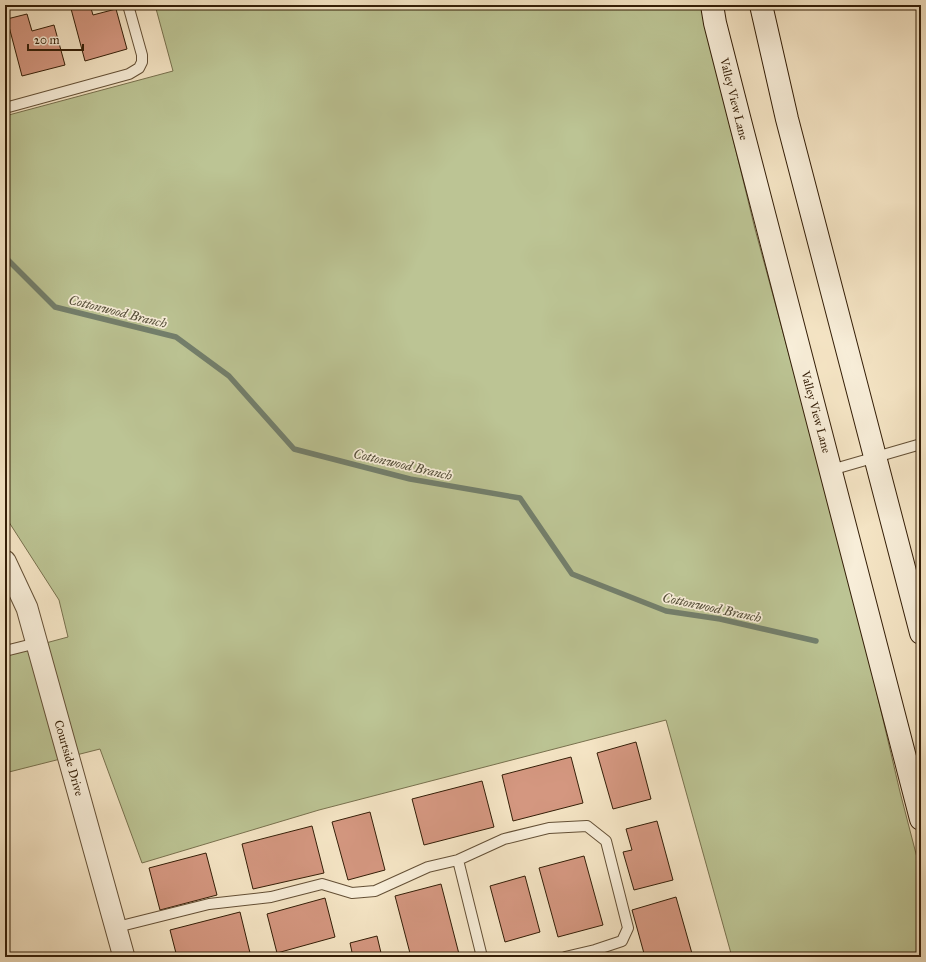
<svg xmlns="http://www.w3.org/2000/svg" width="926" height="962" viewBox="0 0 926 962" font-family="'IM FELL Great Primer',serif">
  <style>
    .green { fill: #bcc494; stroke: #78714e }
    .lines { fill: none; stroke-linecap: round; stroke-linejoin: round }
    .stream { stroke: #737f6c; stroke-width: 5.5 }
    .building { fill: #d49780; stroke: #341e07 }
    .service-casing { stroke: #645036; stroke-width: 12 }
    .minor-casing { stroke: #645036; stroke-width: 23 }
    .secondary-casing { stroke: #341e07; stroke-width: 24 }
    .service { stroke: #f8eed9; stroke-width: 10 }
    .minor { stroke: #f8eed9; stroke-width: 21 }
    .secondary { stroke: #f8eed9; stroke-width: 22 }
    .labels { text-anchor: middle; stroke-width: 3.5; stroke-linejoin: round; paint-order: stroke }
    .street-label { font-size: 12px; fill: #341e07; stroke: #f8eed9 }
    .water-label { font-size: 13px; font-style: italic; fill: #544e39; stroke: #f8eed9 }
  </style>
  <rect width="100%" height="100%" fill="#f5e5c5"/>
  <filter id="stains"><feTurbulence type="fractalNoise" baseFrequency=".005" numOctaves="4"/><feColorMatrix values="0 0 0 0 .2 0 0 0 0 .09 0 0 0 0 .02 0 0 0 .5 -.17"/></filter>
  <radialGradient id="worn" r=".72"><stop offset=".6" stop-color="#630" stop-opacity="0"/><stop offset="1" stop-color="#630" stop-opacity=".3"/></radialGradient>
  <path class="green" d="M 155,5 L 702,5 L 714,61 L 755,229 L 851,583 L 900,792 L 921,873 L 921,954 L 911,957 L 732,957 L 666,720 L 319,810 L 142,863 L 100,749 L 5,773 L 5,654 L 68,637 L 59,600 L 5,516 L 5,116 L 173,71 Z"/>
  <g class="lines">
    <path class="stream" d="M 5,257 L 55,307 L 176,337 L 229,376 L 294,449 L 410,479 L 520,498 L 572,574 L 666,611 L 720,619 L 816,641"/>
  </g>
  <path class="building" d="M 70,5 L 90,5 L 93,15 L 116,9 L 127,49 L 85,61 Z
    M 27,14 L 32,31 L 54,25 L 65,65 L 22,76 L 7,19 Z
    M 636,742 L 651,799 L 613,809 L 597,753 Z
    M 571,757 L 583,803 L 513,821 L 502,775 Z
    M 482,781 L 494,827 L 424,845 L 412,799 Z
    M 370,812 L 385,870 L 348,880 L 332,822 Z
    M 657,821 L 673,880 L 634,890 L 623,852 L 632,850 L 626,829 Z
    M 312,826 L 324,873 L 253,889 L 242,844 Z
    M 206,853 L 217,895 L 160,910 L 149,868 Z
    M 584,856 L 603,925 L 558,937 L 539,868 Z
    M 525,876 L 540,932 L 505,942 L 490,886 Z
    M 441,884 L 459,954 L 448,957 L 411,957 L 395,896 Z
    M 676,897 L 693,957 L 645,957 L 632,910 Z
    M 325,898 L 335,937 L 277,953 L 267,914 Z
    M 240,912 L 251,957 L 177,957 L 170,930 Z
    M 377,936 L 382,957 L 353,957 L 350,943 Z"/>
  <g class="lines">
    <g class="service-casing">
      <path id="service" d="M 5,108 L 129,74 L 139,68 L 142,62 L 142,55 L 128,5
        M 831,470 L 921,444
        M 5,651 L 37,643
        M 458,860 L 482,957
        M 117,927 L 209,904 L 271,897 L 322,884 L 352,893 L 375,891 L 428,867 L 458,860 L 504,839 L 549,828 L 587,826 L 606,841 L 628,928 L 622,941 L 595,950 L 565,957"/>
    </g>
    <g class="minor-casing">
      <path id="minor" d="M 5,561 L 27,608 L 124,957"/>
    </g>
    <g class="secondary-casing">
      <path id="secondary" d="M 712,5 L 715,23 L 740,121 L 921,819
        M 761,5 L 787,119 L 921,633"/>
    </g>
    <use href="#service" class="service"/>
    <use href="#minor" class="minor"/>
    <use href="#secondary" class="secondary"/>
  </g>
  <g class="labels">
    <g class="street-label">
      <text transform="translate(734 99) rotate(76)" y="4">Valley View Lane</text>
      <text transform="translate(816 412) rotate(75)" y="4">Valley View Lane</text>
      <text transform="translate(69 758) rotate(74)" y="4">Courtside Drive</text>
    </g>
    <g class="water-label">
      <text transform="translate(118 311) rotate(14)" y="5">Cottonwood Branch</text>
      <text transform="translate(403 464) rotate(13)" y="5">Cottonwood Branch</text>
      <text transform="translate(712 607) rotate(12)" y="5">Cottonwood Branch</text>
    </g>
  </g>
  <rect width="926" height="962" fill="none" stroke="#f5e5c5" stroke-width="20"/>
  <rect x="6" y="6" width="914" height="950" fill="none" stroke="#341e07" stroke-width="2"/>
  <rect x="10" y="10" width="906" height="942" fill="none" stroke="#341e07"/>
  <path d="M28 44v6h55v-6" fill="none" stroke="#341e07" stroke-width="2"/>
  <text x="34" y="44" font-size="12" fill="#341e07" stroke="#f8eed9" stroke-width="3" paint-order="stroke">20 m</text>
  <rect width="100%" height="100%" filter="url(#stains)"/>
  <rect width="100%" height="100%" fill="url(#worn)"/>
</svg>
